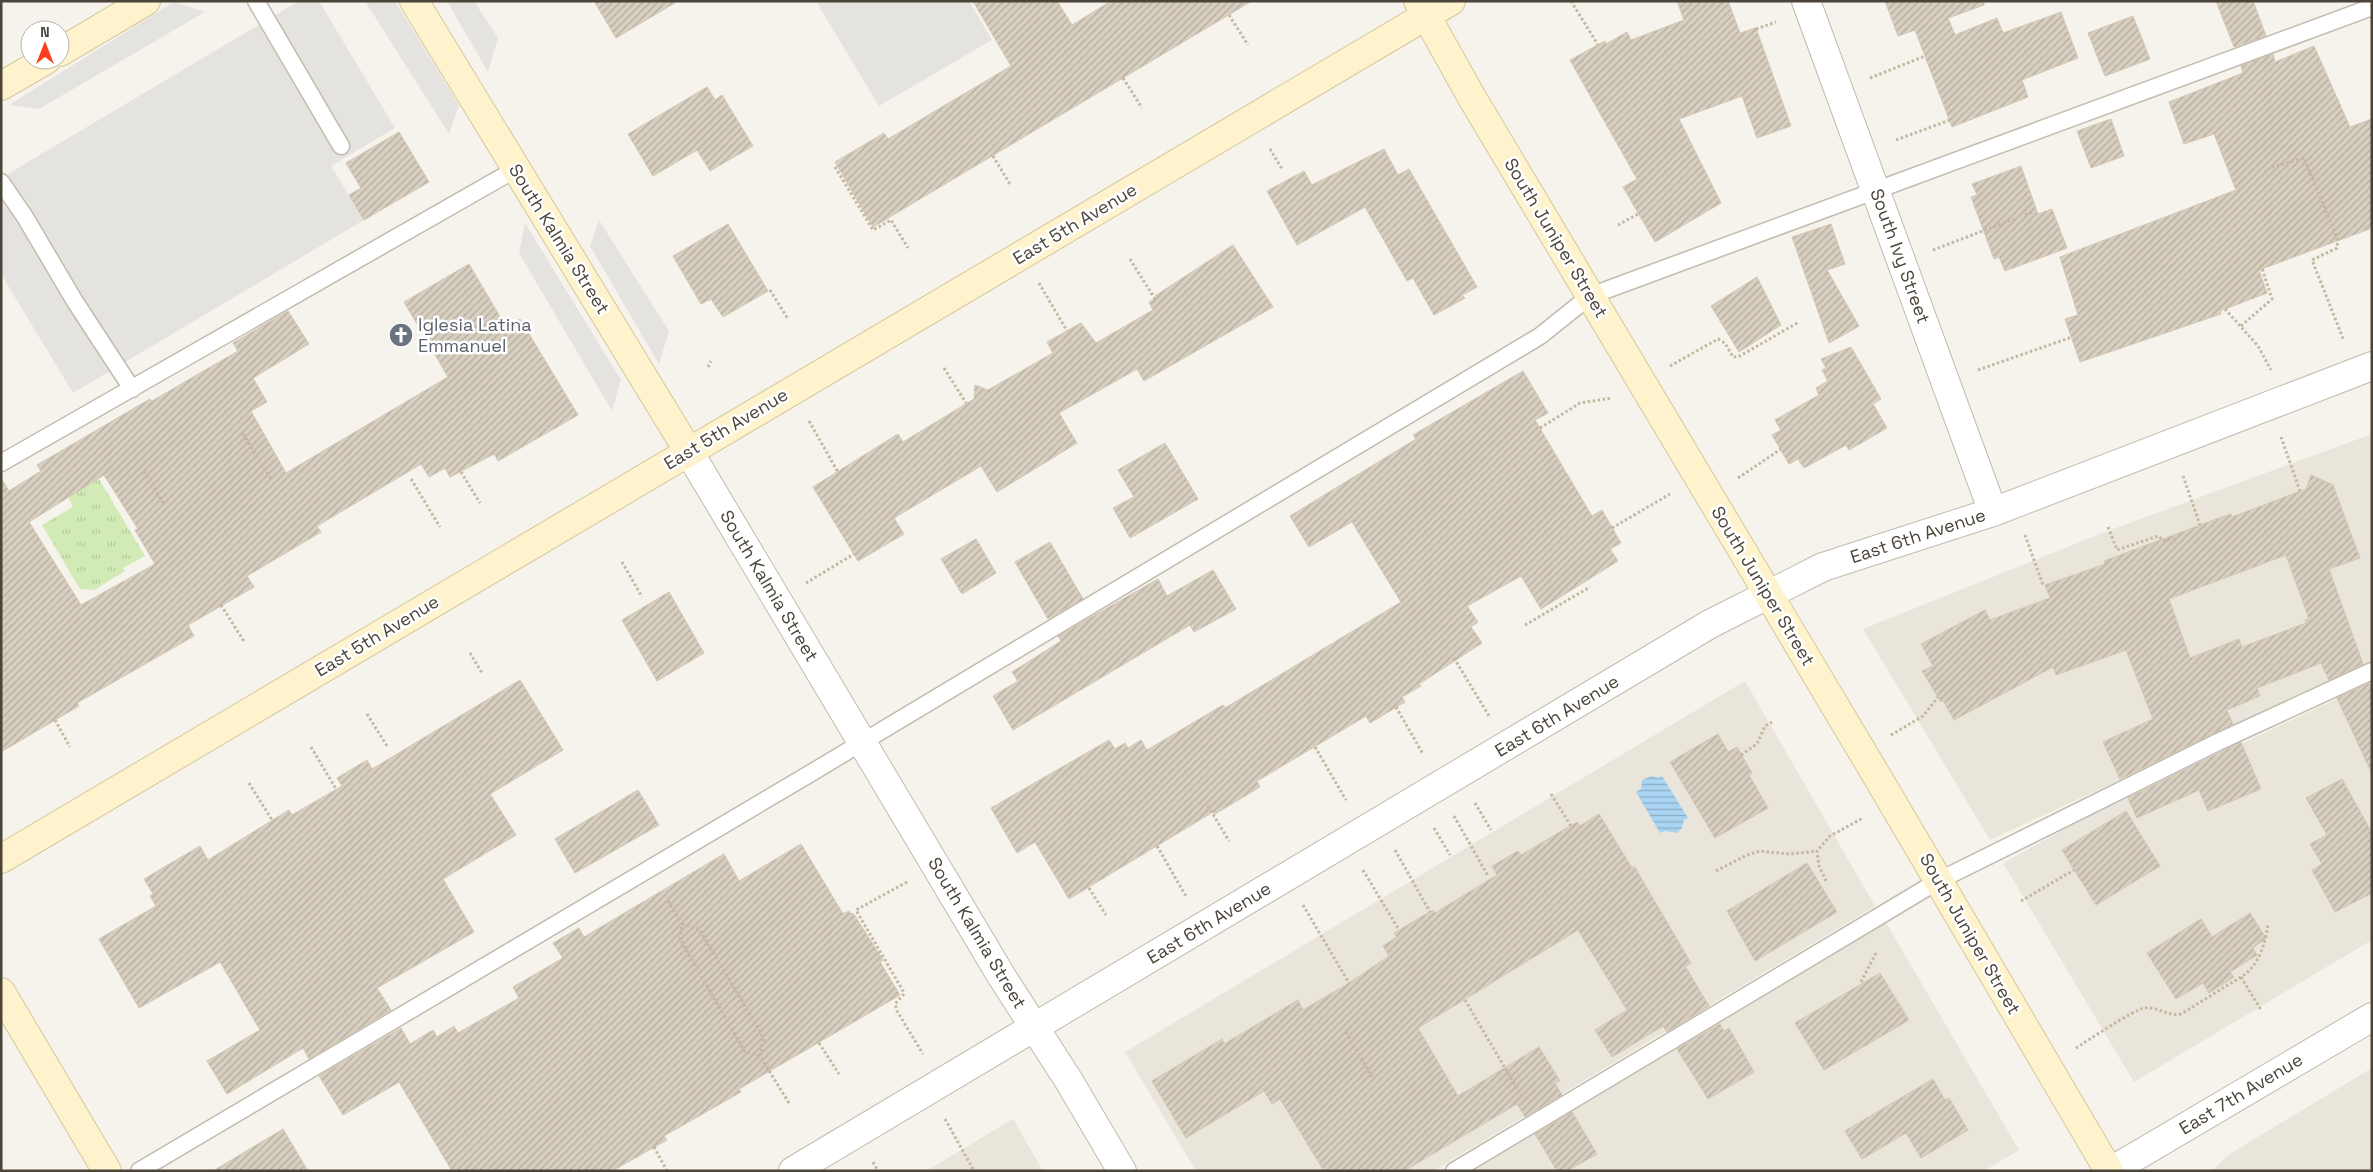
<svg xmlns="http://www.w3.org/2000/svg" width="2373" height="1172" viewBox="0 0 2373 1172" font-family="'Space Grotesk',sans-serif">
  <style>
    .residential { fill: #eae5da }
    .grass { fill: url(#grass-tufts) }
    .parking { fill: #e5e3e0 }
    .water { fill: url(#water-rules) }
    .building { fill: url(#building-hatch); stroke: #d3c7b4; fill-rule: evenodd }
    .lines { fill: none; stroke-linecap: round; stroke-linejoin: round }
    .lane-casing { stroke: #c2bbae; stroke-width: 19 }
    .street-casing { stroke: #c2bbae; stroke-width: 30 }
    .secondary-casing { stroke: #d6c79b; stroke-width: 30 }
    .path { stroke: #c4b79f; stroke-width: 3; stroke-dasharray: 2.5 2.5; stroke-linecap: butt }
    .lane { stroke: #fff; stroke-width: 16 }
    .street { stroke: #fff; stroke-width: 28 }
    .secondary { stroke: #fff3cd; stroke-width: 28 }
    .labels { text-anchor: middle; stroke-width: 5; stroke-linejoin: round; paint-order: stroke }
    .street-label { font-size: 18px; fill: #4b4439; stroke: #fff }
    .worship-label { font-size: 18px; fill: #5b616d; stroke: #fff; text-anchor: start }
  </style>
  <defs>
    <pattern id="grass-tufts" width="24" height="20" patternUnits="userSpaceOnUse" patternTransform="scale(1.25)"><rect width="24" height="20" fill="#d2eab5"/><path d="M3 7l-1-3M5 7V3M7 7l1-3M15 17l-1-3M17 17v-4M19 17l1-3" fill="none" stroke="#b6ca9c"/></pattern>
    <pattern id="water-rules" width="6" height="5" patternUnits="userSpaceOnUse" patternTransform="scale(1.25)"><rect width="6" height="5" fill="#a9d4f2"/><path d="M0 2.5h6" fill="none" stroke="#8caec5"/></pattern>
    <pattern id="building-hatch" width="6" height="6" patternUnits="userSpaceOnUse" patternTransform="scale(1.25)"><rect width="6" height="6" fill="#d8cfc1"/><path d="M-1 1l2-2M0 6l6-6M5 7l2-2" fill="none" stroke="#b1aa9e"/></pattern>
  </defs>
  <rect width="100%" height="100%" fill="#f6f3ec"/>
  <path class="residential" d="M 2372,434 L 2372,663 L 1990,840 L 1863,629 L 2105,532 Z
    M 1745,681 L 1875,906 L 1433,1171 L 1196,1171 L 1125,1052 Z
    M 2372,682 L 2372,940 L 2134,1082 L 2003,863 L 2087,817 Z
    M 1885,921 L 2019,1150 L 1984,1171 L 1471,1171 Z
    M 2372,1068 L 2372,1171 L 2212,1171 L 2228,1155 Z
    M 1013,1119 L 1043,1171 L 926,1171 Z"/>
  <path class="grass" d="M 99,479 L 145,556 L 123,568 L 125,571 L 94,590 L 80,589 L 42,525 L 73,507 L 68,497 Z"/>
  <path class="parking" d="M 299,1 L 319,1 L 395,128 L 331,166 L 364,220 L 73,393 L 1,274 L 1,178 Z
    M 365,1 L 395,1 L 459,105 L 449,134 Z
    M 447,1 L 474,1 L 498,38 L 488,72 Z
    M 821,1 L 969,1 L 992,40 L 879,106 L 817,3 Z
    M 174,2 L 205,12 L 39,109 L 9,105 Z
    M 599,220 L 669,331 L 659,364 L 590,246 Z
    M 525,223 L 621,380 L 612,411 L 519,253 Z"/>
  <path class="water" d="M 1651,776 L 1659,778 L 1662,776 L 1688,818 L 1684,820 L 1682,828 L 1677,833 L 1665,831 L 1660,833 L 1636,792 L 1641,789 L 1642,780 Z"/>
  <path class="building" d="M 594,1 L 678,1 L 616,38 Z
    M 973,1 L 1057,1 L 1072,25 L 1111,1 L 1252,1 L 873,227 L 835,162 L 884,133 L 888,139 L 1011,66 Z
    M 1677,1 L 1728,1 L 1740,33 L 1756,28 L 1791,126 L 1757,138 L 1742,96 L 1679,119 L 1721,203 L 1655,242 L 1623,187 L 1637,179 L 1570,60 L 1605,41 L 1606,44 L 1627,32 L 1631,40 L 1684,20 Z
    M 1885,1 L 1984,1 L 1984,5 L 1948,18 L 1955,35 L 1997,18 L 2003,33 L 2061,12 L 2078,58 L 2022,80 L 2028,97 L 1952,127 L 1915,30 L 1898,36 Z
    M 2216,1 L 2253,1 L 2266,36 L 2234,47 Z
    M 2133,16 L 2150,59 L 2105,76 L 2088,33 Z
    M 2314,46 L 2350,127 L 2372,119 L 2372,228 L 2259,270 L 2267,293 L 2220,311 L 2221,314 L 2080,362 L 2065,319 L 2078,315 L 2060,257 L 2236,190 L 2214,134 L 2184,144 L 2169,102 L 2243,73 L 2241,66 L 2273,54 L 2275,62 Z
    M 707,87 L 715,100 L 722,95 L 753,146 L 710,171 L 697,150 L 653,176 L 628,134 Z
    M 2111,119 L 2124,156 L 2091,168 L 2077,131 Z
    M 399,132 L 429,182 L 364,220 L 349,195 L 361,188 L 346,163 Z
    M 1384,149 L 1398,175 L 1409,169 L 1477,287 L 1462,295 L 1465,298 L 1434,315 L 1413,278 L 1407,281 L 1365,207 L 1297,245 L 1267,191 L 1304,171 L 1312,185 Z
    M 2021,166 L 2038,214 L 2052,209 L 2067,248 L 2005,271 L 1999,257 L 1994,259 L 1971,197 L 1977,195 L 1972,184 Z
    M 728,224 L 768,291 L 723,317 L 711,299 L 701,304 L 673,256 Z
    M 1831,224 L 1845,264 L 1827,270 L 1859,326 L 1829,343 L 1792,237 Z
    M 1233,245 L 1273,307 L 1144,381 L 1137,369 L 1059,413 L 1077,443 L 997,492 L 981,466 L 894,518 L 904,534 L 858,561 L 813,487 L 898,434 L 903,442 L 974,399 L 975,385 L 988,390 L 1053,353 L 1047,342 L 1081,323 L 1096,343 L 1153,310 L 1149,302 L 1157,298 L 1155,296 Z
    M 469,264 L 506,327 L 520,319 L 578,415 L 498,461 L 494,454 L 450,477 L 445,468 L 429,477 L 421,464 L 317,526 L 321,532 L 247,576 L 254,587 L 188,625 L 194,636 L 77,703 L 79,706 L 1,752 L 1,478 L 9,491 L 41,471 L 37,465 L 150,399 L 152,401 L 238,351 L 233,343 L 288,311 L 309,344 L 253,378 L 267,402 L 251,411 L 286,473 L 448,377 L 404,302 ZM 104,475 L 138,529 L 135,530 L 155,564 L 81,605 L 29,522 Z
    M 1757,277 L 1781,325 L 1739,352 L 1711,306 Z
    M 1851,347 L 1881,399 L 1873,404 L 1887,428 L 1849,450 L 1846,445 L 1804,468 L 1798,459 L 1789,464 L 1772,435 L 1781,430 L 1775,420 L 1819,395 L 1816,388 L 1828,381 L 1822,370 L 1826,368 L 1821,359 Z
    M 1523,371 L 1548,413 L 1535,420 L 1592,516 L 1602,510 L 1621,543 L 1610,549 L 1618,561 L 1541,609 L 1521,576 L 1467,606 L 1478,622 L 1471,627 L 1482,643 L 1419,684 L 1421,686 L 1402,697 L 1405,702 L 1370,723 L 1366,716 L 1257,781 L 1260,787 L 1215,814 L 1213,812 L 1069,899 L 1035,842 L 1017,853 L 991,808 L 1109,740 L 1115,749 L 1125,743 L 1128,748 L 1141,740 L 1147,750 L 1223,705 L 1225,708 L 1401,602 L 1352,522 L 1309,547 L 1290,516 L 1416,439 L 1413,435 Z
    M 1165,443 L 1198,499 L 1130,538 L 1113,508 L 1134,497 L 1118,470 Z
    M 2311,475 L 2333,485 L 2360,558 L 2329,569 L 2363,664 L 2329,680 L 2321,663 L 2257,688 L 2260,696 L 2227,710 L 2233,724 L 2120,779 L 2103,742 L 2153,719 L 2126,650 L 2056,675 L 2053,667 L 1954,720 L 1943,700 L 1941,702 L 1922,671 L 1933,666 L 1921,644 L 1985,610 L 1990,620 L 2050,598 L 2045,585 L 2105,564 L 2104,561 L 2200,525 L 2231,514 L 2232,517 L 2306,489 ZM 2286,555 L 2309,619 L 2305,620 L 2306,623 L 2242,647 L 2239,639 L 2190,658 L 2169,599 Z
    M 976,539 L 996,573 L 962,594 L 941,559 Z
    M 1050,542 L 1083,599 L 1048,619 L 1015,562 Z
    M 1213,570 L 1236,609 L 1194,632 L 1190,625 L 1013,730 L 993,696 L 1018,681 L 1012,672 L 1061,641 L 1058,636 L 1158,579 L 1167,596 Z
    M 669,592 L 704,653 L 657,681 L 622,620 Z
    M 520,680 L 563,750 L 490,794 L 516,835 L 443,879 L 474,932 L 377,988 L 391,1010 L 309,1059 L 303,1048 L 227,1094 L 207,1061 L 260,1030 L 220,962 L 139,1008 L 99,939 L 156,906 L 150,896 L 153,894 L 144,879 L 200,846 L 208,860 L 289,810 L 292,815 L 342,786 L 337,778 L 367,760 L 372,769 Z
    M 2370,683 L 2372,687 L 2372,774 L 2337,698 Z
    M 1718,734 L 1728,752 L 1737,747 L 1752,773 L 1749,775 L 1768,808 L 1715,838 L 1670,762 Z
    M 2241,742 L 2261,789 L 2208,811 L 2199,790 L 2137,818 L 2128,798 Z
    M 2342,779 L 2372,833 L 2372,893 L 2335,912 L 2312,870 L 2322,864 L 2310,844 L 2327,835 L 2306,798 Z
    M 638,790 L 659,825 L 575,873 L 555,839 Z
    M 2126,811 L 2160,866 L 2096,905 L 2062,850 Z
    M 1599,814 L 1632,868 L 1634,866 L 1691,963 L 1685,966 L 1709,1006 L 1667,1032 L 1663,1026 L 1612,1057 L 1595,1030 L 1627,1010 L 1578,930 L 1418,1028 L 1458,1096 L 1539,1047 L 1560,1081 L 1555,1083 L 1562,1095 L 1525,1117 L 1517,1104 L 1404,1171 L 1324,1171 L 1280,1099 L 1272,1104 L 1264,1091 L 1186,1138 L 1152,1081 L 1222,1039 L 1224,1044 L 1298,1000 L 1303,1010 L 1349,983 L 1389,956 L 1383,946 L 1397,937 L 1394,933 L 1433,910 L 1435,913 L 1497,875 L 1492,866 L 1518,851 L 1521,855 L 1577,822 L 1580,826 Z
    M 801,844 L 843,914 L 849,911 L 851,914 L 853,913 L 883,960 L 880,962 L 900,995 L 739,1089 L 741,1092 L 664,1136 L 667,1140 L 612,1171 L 452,1171 L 399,1082 L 343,1115 L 319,1076 L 401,1028 L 410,1044 L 433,1030 L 437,1037 L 454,1026 L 458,1033 L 519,998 L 513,987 L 563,958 L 553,943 L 579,928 L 584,937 L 724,854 L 739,881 Z
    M 1807,863 L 1837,912 L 1755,961 L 1727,911 Z
    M 2250,913 L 2266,938 L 2253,948 L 2257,955 L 2230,972 L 2234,977 L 2209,993 L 2203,983 L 2176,999 L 2147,953 L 2201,919 L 2212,937 Z
    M 1880,973 L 1909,1020 L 1824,1070 L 1795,1023 Z
    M 1720,1024 L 1724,1031 L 1729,1028 L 1754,1072 L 1708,1099 L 1677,1049 Z
    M 1933,1079 L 1945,1100 L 1949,1098 L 1968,1130 L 1921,1158 L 1906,1133 L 1862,1159 L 1845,1131 Z
    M 1572,1112 L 1597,1154 L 1567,1171 L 1557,1171 L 1535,1134 Z
    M 283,1129 L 308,1171 L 213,1171 Z"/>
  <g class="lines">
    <g class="lane-casing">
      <path id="lane" d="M 256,1 L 341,146
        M 1,182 L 25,217 L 74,300 L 132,389
        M 1,463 L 516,169
        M 139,1171 L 811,773 L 1540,336 L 1590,296 L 2372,7
        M 1454,1171 L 1938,881 L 2218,742 L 2372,671"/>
    </g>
    <g class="street-casing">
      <path id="street" d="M 1806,1 L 1993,512
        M 689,452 L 1002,977 L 1069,1081 L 1122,1171
        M 793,1171 L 1710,624 L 1823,567 L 1993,512 L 2372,366
        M 2111,1171 L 2372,1017"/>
    </g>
    <g class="secondary-casing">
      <path id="secondary" d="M 414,1 L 689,452
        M 1418,1 L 1471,96 L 1878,778 L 2109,1171
        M 60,52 L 146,1
        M 1,86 L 46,60
        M 1,859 L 1451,1
        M 1,992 L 107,1171"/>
    </g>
    <path class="path" d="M 1571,1 L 1598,45
      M 1229,15 L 1248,45
      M 1756,29 L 1776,22
      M 1123,78 L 1142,108
      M 1870,78 L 1925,56
      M 1896,140 L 1950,120
      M 1270,149 L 1282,169
      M 993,156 L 1011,186
      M 835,167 L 873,230 L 891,220 L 908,248
      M 2272,167 L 2304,158 L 2338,240 L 2337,248 L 2312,260 L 2344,341
      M 2025,215 L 2034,211
      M 1618,225 L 1638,214
      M 1933,250 L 2014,219
      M 1130,259 L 1155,299
      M 1039,283 L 1067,331
      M 770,290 L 788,319
      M 2225,309 L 2258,346 L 2271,370
      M 2241,326 L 2272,299 L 2259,259
      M 1670,366 L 1718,339 L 1725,343 L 1733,357 L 1738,357 L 1799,322
      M 708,367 L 711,361
      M 944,368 L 966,403
      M 1978,370 L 2072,337
      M 809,421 L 838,472
      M 1540,428 L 1580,403 L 1612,398
      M 243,434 L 271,479
      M 2281,437 L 2300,491
      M 144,471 L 163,503
      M 461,472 L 480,503
      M 2183,476 L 2200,525
      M 1738,478 L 1781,449
      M 411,479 L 440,527
      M 2108,527 L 2117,550 L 2158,536 L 2164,541 L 2174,538
      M 1612,528 L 1670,494
      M 2025,535 L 2043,585
      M 622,562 L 642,597
      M 806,583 L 854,554
      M 221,605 L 245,643
      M 1525,625 L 1590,587
      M 470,653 L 482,673
      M 1454,658 L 1489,716
      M 1396,707 L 1423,754
      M 367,714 L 387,746
      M 55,720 L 70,747
      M 1891,735 L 1923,716 L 1938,697
      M 311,747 L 336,789
      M 1315,747 L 1346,800
      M 1741,755 L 1757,744 L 1765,726 L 1772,722
      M 249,783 L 272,820
      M 1551,794 L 1571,826
      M 1475,803 L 1491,830
      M 1208,806 L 1229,841
      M 1454,816 L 1488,876
      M 1434,828 L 1450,855
      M 1157,846 L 1187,898
      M 1395,850 L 1430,912
      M 1363,870 L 1399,930
      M 1716,871 L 1747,855 L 1760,851 L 1790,854 L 1817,851
      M 1826,881 L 1819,866 L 1817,851 L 1830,836 L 1863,818
      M 907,882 L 856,910 L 903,991 L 904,994 L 895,1004 L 897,1011 L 923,1054
      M 1089,888 L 1106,915
      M 668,901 L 682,924 L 680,939 L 745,1052 L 760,1056
      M 2021,901 L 2074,870
      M 1303,905 L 1349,983
      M 682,924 L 699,929 L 761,1033 L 763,1040 L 760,1056 L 789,1103
      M 2241,977 L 2261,1010
      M 1861,982 L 1876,953
      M 1465,1000 L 1522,1097
      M 1346,1032 L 1372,1077
      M 819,1043 L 839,1074
      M 2076,1048 C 2087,1041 2135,1009 2144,1008 C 2158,1006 2167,1017 2181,1014 L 2241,977 C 2259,966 2265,944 2268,925
      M 945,1119 L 974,1171
      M 654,1147 L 667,1171
      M 873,1162 L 878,1171"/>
    <use href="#lane" class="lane"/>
    <use href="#street" class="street"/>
    <use href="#secondary" class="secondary"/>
  </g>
  <defs>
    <g id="church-disc" transform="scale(1.25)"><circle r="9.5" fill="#6b7280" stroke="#fff"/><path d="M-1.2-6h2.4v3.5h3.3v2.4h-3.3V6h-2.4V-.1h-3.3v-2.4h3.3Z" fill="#fff"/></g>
  </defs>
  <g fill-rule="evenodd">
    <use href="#church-disc" x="401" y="335"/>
  </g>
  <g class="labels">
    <g class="street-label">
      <text transform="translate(1075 224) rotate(-31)" y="6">East 5th Avenue</text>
      <text transform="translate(1556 238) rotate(59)" y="6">South Juniper Street</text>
      <text transform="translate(559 239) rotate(58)" y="6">South Kalmia Street</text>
      <text transform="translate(1900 256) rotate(70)" y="6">South Ivy Street</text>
      <text transform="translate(726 429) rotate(-31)" y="6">East 5th Avenue</text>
      <text transform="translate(1918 536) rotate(-18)" y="6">East 6th Avenue</text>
      <text transform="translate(769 586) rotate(59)" y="6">South Kalmia Street</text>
      <text transform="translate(1763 586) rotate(59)" y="6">South Juniper Street</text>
      <text transform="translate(377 636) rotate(-31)" y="6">East 5th Avenue</text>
      <text transform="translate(1557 716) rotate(-31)" y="6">East 6th Avenue</text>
      <text transform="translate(1209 923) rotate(-31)" y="6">East 6th Avenue</text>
      <text transform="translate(977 933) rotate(59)" y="6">South Kalmia Street</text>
      <text transform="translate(1970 934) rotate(60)" y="6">South Juniper Street</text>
      <text transform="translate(2241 1094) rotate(-31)" y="6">East 7th Avenue</text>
    </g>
    <g class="worship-label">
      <text x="418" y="331">Iglesia Latina<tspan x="418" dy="21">Emmanuel</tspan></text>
    </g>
  </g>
  <rect width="2373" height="1172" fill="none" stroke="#4b4439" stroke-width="5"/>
  <g transform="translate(45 45)"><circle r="24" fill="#ffffff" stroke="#b7b4b0"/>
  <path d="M0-4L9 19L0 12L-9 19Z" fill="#fc3f1d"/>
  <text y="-8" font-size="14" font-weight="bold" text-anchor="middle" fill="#4b4439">N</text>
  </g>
</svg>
